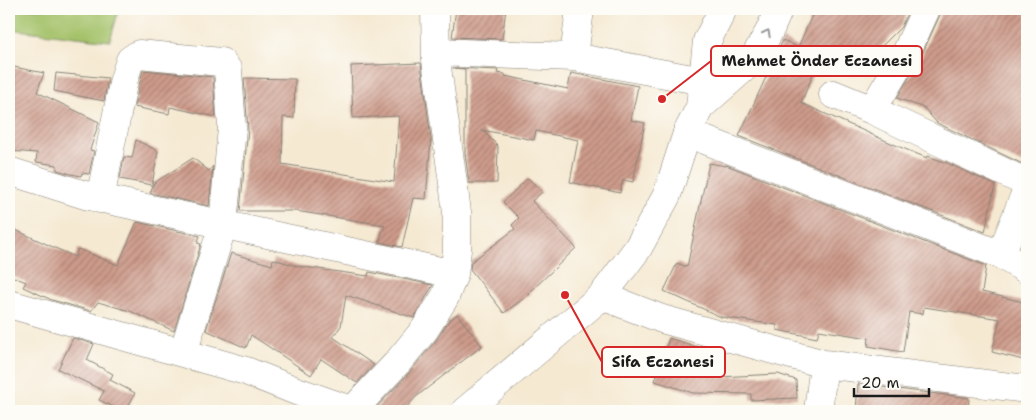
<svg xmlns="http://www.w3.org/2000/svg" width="1036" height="420" viewBox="0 0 1036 420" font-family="'Shantell Sans',sans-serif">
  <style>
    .pitch { fill: #a3c168; stroke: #606e42 }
    .building { fill: url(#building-hatch) }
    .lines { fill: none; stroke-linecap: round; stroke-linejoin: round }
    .minor-casing { stroke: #888277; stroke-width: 29 }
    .major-casing { stroke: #888277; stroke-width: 29 }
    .minor { stroke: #fff; stroke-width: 28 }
    .major { stroke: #fff; stroke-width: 28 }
    .oneway { stroke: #999 }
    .leader { fill: none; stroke: #d62828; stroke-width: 2 }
    .callout-dot { fill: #d62828; stroke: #fdfcf7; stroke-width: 2 }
    .callout { fill: #fdfcf7; stroke: #d62828; stroke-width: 2 }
    .callout-label { font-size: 15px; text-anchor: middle; font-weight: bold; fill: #1c1c1c }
  </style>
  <defs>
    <pattern id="building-hatch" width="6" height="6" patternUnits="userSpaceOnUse" patternTransform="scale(1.25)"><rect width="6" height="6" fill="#ce9b8b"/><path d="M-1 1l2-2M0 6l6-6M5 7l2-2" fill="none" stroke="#a67e71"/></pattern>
  </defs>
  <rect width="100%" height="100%" fill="#fdfcf7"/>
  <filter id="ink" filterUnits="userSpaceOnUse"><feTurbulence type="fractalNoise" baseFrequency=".02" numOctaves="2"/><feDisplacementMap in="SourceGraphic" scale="10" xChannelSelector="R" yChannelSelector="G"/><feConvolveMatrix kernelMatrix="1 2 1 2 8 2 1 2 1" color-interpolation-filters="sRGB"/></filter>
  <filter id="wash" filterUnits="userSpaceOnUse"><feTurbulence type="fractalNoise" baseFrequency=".0096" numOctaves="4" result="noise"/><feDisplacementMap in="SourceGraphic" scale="20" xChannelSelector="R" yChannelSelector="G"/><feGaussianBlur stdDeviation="1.12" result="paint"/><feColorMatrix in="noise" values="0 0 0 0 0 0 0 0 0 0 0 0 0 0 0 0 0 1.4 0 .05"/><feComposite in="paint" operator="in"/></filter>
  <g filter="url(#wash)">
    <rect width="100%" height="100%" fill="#f5e9d2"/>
    <path class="pitch" d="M 9,9 L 119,9 L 110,41 L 9,29 Z"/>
    <g id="blocks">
      <path class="building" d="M 456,9 L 506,9 L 502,39 L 452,37 Z
        M 815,9 L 909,9 L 901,27 L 867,61 L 855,50 L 849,65 L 821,55 L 801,103 L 900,147 L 927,158 L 928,156 L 947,163 L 995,185 L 985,232 L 739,136 L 783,40 L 798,47 Z
        M 941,9 L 1027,9 L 1027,166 L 937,123 L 924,108 L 897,98 L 920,59 L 940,15 Z
        M 421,63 L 431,139 L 426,199 L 413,198 L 402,247 L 379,242 L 385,225 L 295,211 L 240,211 L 248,129 L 244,78 L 295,79 L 294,118 L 283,117 L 282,164 L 394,182 L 399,116 L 353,118 L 351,66 Z
        M 9,66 L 44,73 L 37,92 L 99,122 L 90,150 L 94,151 L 89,174 L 82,173 L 81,176 L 71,174 L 57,170 L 57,165 L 36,162 L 37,153 L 9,151 Z
        M 453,68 L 498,70 L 497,73 L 505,74 L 505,76 L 568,89 L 571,73 L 638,86 L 631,120 L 645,123 L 633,182 L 623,180 L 620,193 L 570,182 L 578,140 L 536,131 L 534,140 L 482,130 L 498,146 L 497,183 L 469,183 L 465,153 L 465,69 Z
        M 143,70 L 213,77 L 216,117 L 170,107 L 169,114 L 134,107 Z
        M 56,73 L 108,78 L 104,101 L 54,91 Z
        M 136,140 L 158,151 L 152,185 L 120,179 L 124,157 L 132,158 Z
        M 193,158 L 209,171 L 213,166 L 209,206 L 150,193 L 154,183 Z
        M 709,163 L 726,166 L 726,165 L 986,266 L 982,292 L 1027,303 L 1027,361 L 992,352 L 1000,319 L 924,307 L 923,314 L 909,312 L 903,352 L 868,346 L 869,338 L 819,330 L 817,338 L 777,330 L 777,325 L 721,317 L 664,291 L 677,263 L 687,267 Z
        M 528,178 L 542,192 L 532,201 L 576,248 L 529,293 L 530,294 L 504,313 L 470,269 L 471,262 L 515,229 L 512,225 L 519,218 L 503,202 Z
        M 137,222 L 200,236 L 197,243 L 201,244 L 174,331 L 130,311 L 98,302 L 91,311 L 52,300 L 23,287 L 26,282 L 9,275 L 9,227 L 75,257 L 78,249 L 118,265 Z
        M 231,253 L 272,265 L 273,259 L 297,266 L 368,276 L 369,272 L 433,285 L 414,318 L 346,295 L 341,326 L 333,337 L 374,365 L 357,383 L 321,359 L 311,375 L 251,335 L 246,348 L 206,330 Z
        M 457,314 L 482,346 L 417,396 L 403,411 L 373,411 L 409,373 L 437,339 L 448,322 Z
        M 73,338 L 94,344 L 87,360 L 113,374 L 110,380 L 135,393 L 126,411 L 122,411 L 99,400 L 104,391 L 58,369 Z
        M 669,338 L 698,347 L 694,360 L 719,361 L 719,377 L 778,374 L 796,380 L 797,398 L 751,400 L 751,394 L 693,393 L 655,381 Z
        M 858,384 L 969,398 L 968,411 L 856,411 Z"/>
    </g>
  </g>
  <g filter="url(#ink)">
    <use href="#blocks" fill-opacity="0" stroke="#888277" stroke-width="1"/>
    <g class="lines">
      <g class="minor-casing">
        <path id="minor" d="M 580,9 L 574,57 L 703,81
          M 436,52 L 574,57
          M 833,94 L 872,110 L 1027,183
          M 872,110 L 906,53 L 926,9
          M 687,133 L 1001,255 L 1027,270
          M 9,171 L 85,195 L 454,274
          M 100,199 L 124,79 L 130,60 L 139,54 L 221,62 L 228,70 L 232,128 L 223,225 L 183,353
          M 1001,255 L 1027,189
          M 602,296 L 662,319 L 824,364 L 1027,389
          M 9,304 L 246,371 L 299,392 L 353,411
          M 352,411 L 397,363 L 425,329 L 445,297 L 454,274 L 457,250 L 457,212 L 436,60 L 435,9
          M 818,411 L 824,364"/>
      </g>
      <g class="major-casing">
        <path id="major" d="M 700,107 L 752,61 L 769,32 L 779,9
          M 465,411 L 602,296 L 638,248 L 667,195 L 687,133 L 700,107 L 707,41 L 723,9"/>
      </g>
      <use href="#minor" class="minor"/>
      <use href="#major" class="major"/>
    </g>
    <defs><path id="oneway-chevron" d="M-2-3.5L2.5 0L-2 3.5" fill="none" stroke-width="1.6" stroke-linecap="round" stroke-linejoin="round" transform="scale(1.25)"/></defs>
    <use class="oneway" href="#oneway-chevron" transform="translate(767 33) rotate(-63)"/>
  </g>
  <path class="leader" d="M662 99L711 61M565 295L602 362"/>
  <g class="callout-dot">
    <circle cx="662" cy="99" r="5"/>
    <circle cx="565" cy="295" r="5"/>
  </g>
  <g class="callout">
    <rect x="711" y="46" width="211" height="30" rx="5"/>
    <rect x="602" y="347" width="123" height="30" rx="5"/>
  </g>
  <g class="callout-label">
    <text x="817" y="66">Mehmet Önder Eczanesi</text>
    <text x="663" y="367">Sifa Eczanesi</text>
  </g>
  <rect width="1036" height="420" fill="none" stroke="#fdfcf7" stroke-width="30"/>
  <path d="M854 388v8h75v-8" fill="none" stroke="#1c1c1c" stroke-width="2.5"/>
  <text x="861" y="388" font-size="15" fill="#1c1c1c" stroke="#fdfcf7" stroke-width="4" paint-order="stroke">20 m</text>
</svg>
